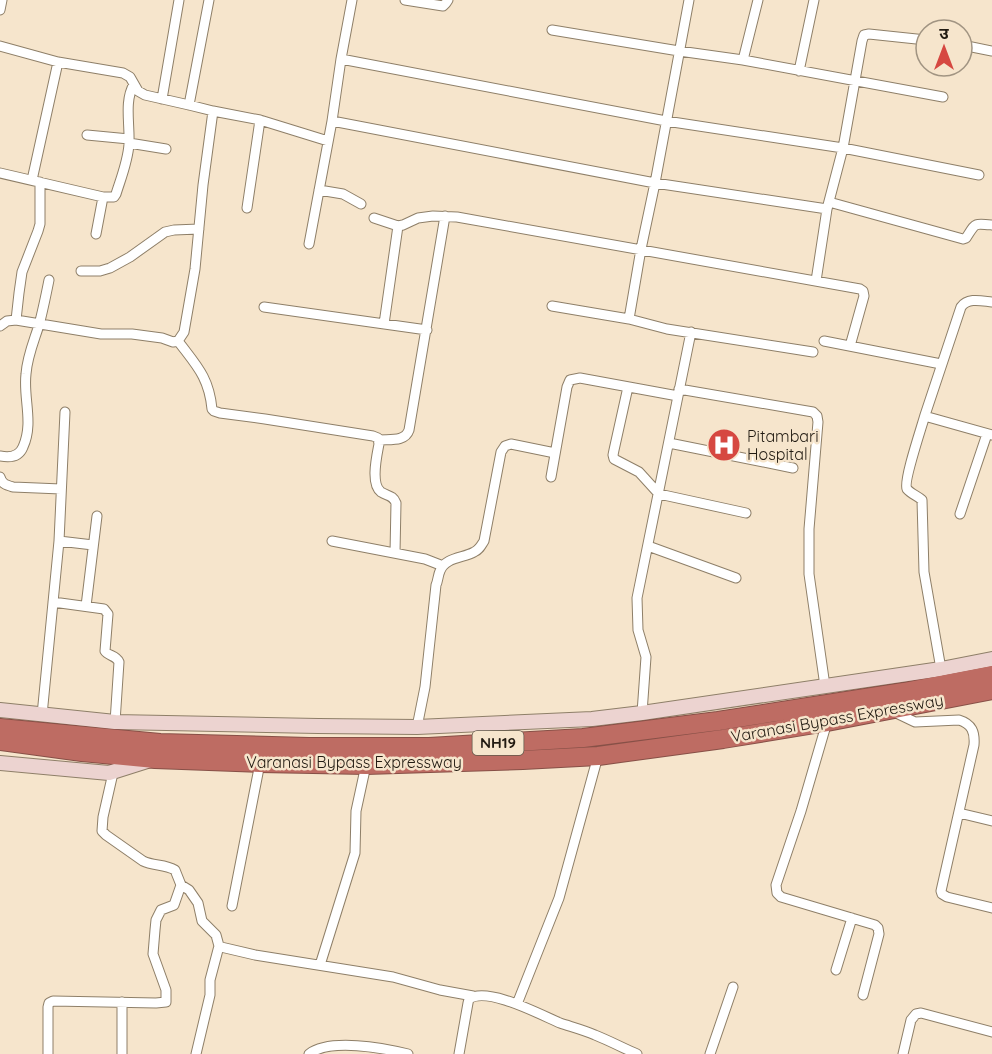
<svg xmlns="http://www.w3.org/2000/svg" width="992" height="1054" viewBox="0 0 992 1054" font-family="Quicksand,'Noto Sans Devanagari',sans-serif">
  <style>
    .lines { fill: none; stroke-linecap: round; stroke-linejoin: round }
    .street-casing { stroke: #8e7f68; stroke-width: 11 }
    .secondary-casing { stroke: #8e7f68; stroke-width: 16 }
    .highway-casing { stroke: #875047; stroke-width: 20 }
    .street { stroke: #fff; stroke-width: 9 }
    .secondary { stroke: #ecd3d0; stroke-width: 14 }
    .highway { stroke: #be6c63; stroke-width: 18 }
    .labels { text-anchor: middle; stroke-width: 5; stroke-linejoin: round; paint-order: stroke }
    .shield { fill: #f6e5cc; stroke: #62584a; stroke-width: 1.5 }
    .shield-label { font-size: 15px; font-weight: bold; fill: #221b12 }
    .poi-label { font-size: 16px; fill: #221b12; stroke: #f6e5cc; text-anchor: start }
    .street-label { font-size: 16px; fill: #221b12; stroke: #f6e5cc }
  </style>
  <rect width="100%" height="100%" fill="#f6e5cc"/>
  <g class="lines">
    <g class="street-casing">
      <path id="street" d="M 352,0 L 341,59 L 332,121 L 655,183 L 827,209 L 843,148 L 862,41 L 864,35 L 869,34 L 926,40
        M 405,0 L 443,6 L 446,3 L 448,0
        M 689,0 L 655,183 L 641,249 L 629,319 L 667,329 L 813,352
        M 0,10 L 2,0
        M 552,30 L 679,51 L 743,60 L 758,0
        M 962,45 L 992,51
        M 0,46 L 58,62 L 123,73 L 130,77 L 138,91 L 145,95 L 189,105 L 213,111 L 203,185 L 195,269 L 184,332 L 178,341 L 173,342 L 162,338 L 132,334 L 101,334 L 16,320 L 7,321 L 0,326
        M 341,59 L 666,121 L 843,148 L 979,175
        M 743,60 L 943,97
        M 799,71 L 814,0
        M 162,99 L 179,0
        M 189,105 L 209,0
        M 213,111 L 260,120 L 328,141
        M 87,135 L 129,139
        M 129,143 L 166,149
        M 0,173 L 103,197 L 114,197 L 116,194 C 121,178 128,161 129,144 C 130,124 124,101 134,84
        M 32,180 L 58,62
        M 319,190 L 343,194 L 361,204
        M 829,202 L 963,239 L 966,238 C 976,223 973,223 992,225
        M 247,208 L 260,120
        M 374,218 L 398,226 L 403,225 L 418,218 L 433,216 L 457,217 L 860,289 L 863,291 L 864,296 L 850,346
        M 96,234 L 103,197
        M 309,244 L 332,121
        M 81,271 L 100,271 L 110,268 L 130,257 L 165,232 L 174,230 L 199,229
        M 816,281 L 827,209
        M 992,302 C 982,301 968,297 961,307 L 925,415 L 928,417 L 992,435
        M 552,306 L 629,319
        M 264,307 L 427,330
        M 16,320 L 19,293 L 22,272 L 38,231 L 40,224 L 40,182
        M 384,324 L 398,226
        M 178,341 C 196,365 209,377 212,409 L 214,411 L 220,413 L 265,419 L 373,436 L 378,438 L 379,444 C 377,455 370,484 381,492 C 387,496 393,495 396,503 L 395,553
        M 824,341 L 941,364
        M 628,387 L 614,450 L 613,455 L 614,459 L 639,472 L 659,494 L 746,513
        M 679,389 L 813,412 L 817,416 L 818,422 L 809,529 L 809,574 L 825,686
        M 925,415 C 922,426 903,482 907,489 C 911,494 918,496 922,500 L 924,572 L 941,669
        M 379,440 C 390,439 405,442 409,430 L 445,216
        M 669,443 L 793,468
        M 0,456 C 10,458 19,457 23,447 C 34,423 23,398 26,374 C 27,357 34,341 39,325 C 43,310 46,295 49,280
        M 0,477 C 2,484 6,485 13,487 L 61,489
        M 551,477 L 567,387 L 570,380 L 580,378 L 678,396
        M 960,514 L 987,434
        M 59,541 L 93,545
        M 332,541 L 425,559 L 443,566
        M 648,546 L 736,578
        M 53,602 L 104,609 L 108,614 L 105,651 C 108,656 116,655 119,662 L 115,722
        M 86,606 L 97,516
        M 892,711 L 915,722 L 959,720 C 972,724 975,732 974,745 L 941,891 L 942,894 L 947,897 L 992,908
        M 642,713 L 646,657 L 638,630 L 637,598 L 691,332
        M 42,715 L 59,541 L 65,412
        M 827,722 L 801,811 L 776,885 L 777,893 L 781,897 L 875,925 L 878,928 L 879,934 L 863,995
        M 417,727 L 425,687 L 436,585 C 438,581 438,575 440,571 C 445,557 464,558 474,552 C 479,550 481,546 484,541 L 501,452 L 505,446 L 511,444 L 555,453
        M 113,773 L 103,817 L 102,831 L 106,835 L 143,861 C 153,866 165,864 175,870 L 181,885 L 189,890 L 198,903 L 202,921 L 216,935 L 219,946 L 221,947 L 255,955 L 393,977 L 440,990 L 473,996
        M 959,813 L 992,821
        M 232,906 L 260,763
        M 320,965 L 355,853 L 356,811 L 366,765
        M 836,970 L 852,918
        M 517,1004 L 559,898 L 598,756
        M 48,1054 L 48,1007 L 49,1003 L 53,1001 L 156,1003 L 166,1002 L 166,990 L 153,954 L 155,930 L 156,920 L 161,910 L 174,905 L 181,885
        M 122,1054 L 122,1002
        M 196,1054 L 210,995 L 210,980 L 219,946
        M 309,1054 C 330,1038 383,1048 408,1054
        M 459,1054 L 468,1003 L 469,999 C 487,986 541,1015 560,1023 C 572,1027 584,1030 595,1035 C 610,1041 623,1048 637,1054
        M 710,1054 L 733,987
        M 903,1054 L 911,1020 L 916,1014 L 921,1013 L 992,1032"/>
    </g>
    <g class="secondary-casing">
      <path id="secondary" d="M 0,710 L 115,722 L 318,726 L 417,727 L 592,719 L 642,713 L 941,669 L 992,659
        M 0,763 L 109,773 L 150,760"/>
    </g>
    <g class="highway-casing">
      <path id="highway" d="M 0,728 L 160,743 L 309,747 L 429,747 L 583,738 L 718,721 L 904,692 L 992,675
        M 0,741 L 82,752 L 155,759 L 260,763 L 366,765 L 523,760 L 598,756 L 723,739 L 827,722 L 992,690"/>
    </g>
    <use href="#street" class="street"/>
    <use href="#secondary" class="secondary"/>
    <use href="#highway" class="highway"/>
  </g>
  <defs>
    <g id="hospital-disc" transform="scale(1.725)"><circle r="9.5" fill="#d64841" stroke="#f6e5cc"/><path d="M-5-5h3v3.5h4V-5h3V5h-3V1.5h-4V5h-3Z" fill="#fff"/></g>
  </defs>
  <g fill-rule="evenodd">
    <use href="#hospital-disc" x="724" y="445"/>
  </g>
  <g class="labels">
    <rect class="shield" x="472.5" y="731" width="51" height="24" rx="4.5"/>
    <g class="shield-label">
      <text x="498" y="748">NH19</text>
    </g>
    <g class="poi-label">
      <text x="747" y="442">Pitambari<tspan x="747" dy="18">Hospital</tspan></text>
    </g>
    <g class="street-label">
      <text transform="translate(837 718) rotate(-10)" y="6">Varanasi Bypass Expressway</text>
      <text x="354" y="768">Varanasi Bypass Expressway</text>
    </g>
  </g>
  <g transform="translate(944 48)"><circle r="28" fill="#f6e5cc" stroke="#a19482" stroke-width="1.5"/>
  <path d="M0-4.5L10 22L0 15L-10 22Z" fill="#d64841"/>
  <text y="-9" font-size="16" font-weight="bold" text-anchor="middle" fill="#221b12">उ</text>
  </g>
</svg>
